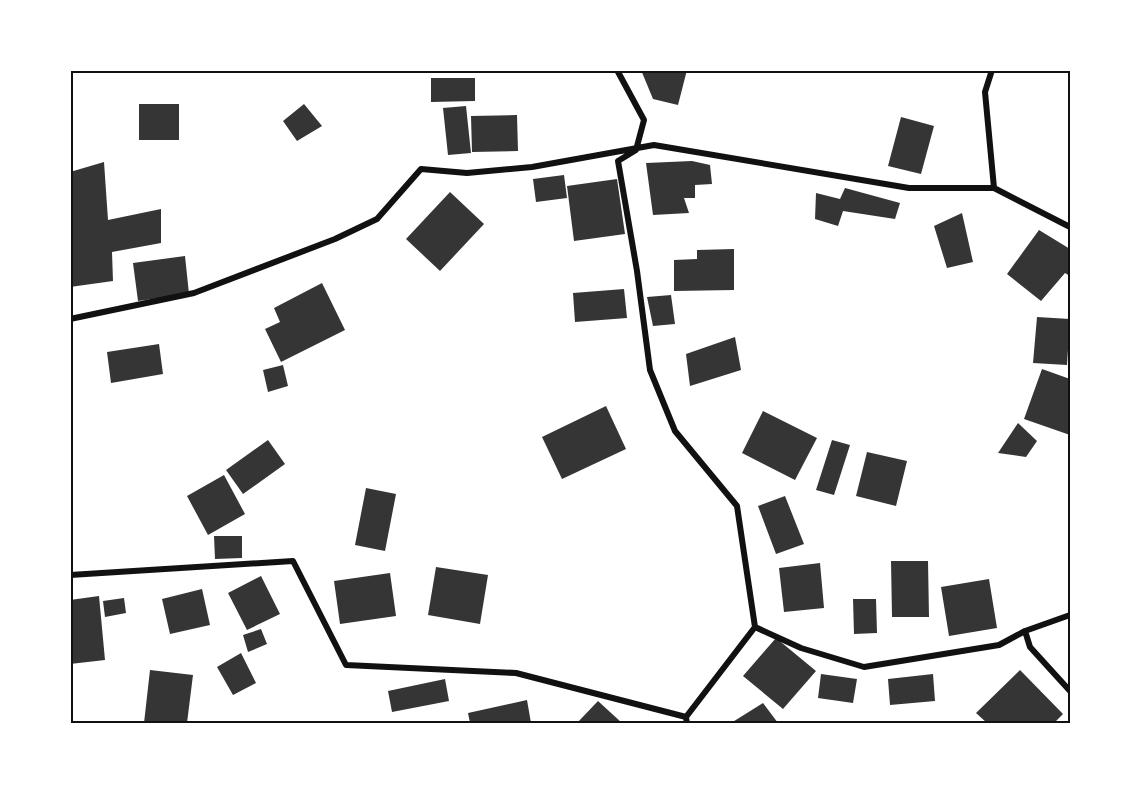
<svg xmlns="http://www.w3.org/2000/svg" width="1141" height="794" viewBox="0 0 1141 794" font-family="Jost,sans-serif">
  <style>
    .building { fill: #353535 }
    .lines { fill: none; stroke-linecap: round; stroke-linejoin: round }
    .minor { stroke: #111; stroke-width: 6 }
    .neatline { fill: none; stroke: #111; stroke-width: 2 }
  </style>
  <rect width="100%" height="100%" fill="#fff"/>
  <path class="building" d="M 641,70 L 687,70 L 678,105 L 653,99 Z
    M 431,78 L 475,78 L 475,101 L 431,102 Z
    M 139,104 L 179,104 L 179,140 L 139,140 Z
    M 304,104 L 322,126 L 297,141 L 283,121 Z
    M 466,106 L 471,153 L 448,155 L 443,108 Z
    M 517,115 L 518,151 L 472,152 L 471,116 Z
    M 901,117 L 934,126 L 921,174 L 888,166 Z
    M 692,161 L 710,165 L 712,184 L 695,185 L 695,198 L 684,198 L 689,213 L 653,215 L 646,163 Z
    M 104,162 L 108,220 L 161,209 L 161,243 L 112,252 L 113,281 L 70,287 L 70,172 Z
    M 564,175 L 567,198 L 536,202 L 533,179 Z
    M 617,179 L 625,234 L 574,241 L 567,186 Z
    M 845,188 L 900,203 L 895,219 L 843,211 L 838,226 L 815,219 L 816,193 L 840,199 Z
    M 450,192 L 484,224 L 440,271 L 406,239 Z
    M 962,213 L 973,262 L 947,268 L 934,226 Z
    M 1039,230 L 1070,249 L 1070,276 L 1065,273 L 1041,301 L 1007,274 Z
    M 734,249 L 734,290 L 674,291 L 674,260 L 697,259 L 697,250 Z
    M 185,256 L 189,294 L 138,301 L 133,263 Z
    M 322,283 L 345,330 L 281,362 L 265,329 L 280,322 L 274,308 Z
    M 624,289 L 627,318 L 575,322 L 573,293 Z
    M 671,295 L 675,324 L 653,326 L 647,297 Z
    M 1037,317 L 1070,319 L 1067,365 L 1033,363 Z
    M 735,337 L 741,370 L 690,386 L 686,354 Z
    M 159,344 L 163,374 L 111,383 L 107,352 Z
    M 283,365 L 288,386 L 268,392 L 263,370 Z
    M 1042,369 L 1070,379 L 1070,435 L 1024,419 Z
    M 606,406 L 626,449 L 562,479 L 542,437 Z
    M 763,411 L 817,438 L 795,480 L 742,453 Z
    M 1018,423 L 1037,441 L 1026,457 L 998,453 Z
    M 268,440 L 285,464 L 243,494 L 226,470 Z
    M 832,440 L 850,445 L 834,495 L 816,490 Z
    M 867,452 L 907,461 L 896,506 L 856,496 Z
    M 224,475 L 245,514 L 208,535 L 187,496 Z
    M 366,488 L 396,494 L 385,551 L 355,545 Z
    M 785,496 L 804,544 L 776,554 L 758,506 Z
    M 214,536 L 242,536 L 242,558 L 215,559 Z
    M 891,561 L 928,561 L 929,617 L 892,617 Z
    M 820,563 L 824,608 L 784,612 L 779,568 Z
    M 436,567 L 488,575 L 480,624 L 428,615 Z
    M 390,573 L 396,616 L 340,624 L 334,581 Z
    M 261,576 L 280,614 L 247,630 L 228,593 Z
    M 989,579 L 997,628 L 949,636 L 941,587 Z
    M 202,589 L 210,625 L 170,634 L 162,599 Z
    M 99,596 L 105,660 L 70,664 L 70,600 Z
    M 124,598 L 126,613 L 105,617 L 103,601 Z
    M 853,599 L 876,599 L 877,633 L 854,634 Z
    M 261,629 L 267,644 L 248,652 L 243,635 Z
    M 776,638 L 816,671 L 783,709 L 743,676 Z
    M 241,653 L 256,683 L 233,695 L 217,667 Z
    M 150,670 L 193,675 L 187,723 L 144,723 Z
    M 1020,670 L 1063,714 L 1054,723 L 987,723 L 976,713 Z
    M 821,674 L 857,679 L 853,703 L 818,698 Z
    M 933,674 L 935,701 L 890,705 L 888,679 Z
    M 445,679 L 449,701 L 392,712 L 388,691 Z
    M 527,700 L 531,723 L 470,723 L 468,713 Z
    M 598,701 L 622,723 L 577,723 Z
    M 763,703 L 778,723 L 731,723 Z"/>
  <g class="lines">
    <path class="minor" d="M 617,70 L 644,120 L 636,150 L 618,161 L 637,271 L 650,370 L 675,431 L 737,506 L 755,627 L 686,717
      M 992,70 L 985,92 L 994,188
      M 70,319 L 194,293 L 335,239 L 377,219 L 421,169 L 467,173 L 532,167 L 654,145 L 909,188 L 994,188 L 1070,227
      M 70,575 L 293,561 L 346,665 L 516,673 L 686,717 L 687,724
      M 755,627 L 801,648 L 864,667 L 999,645 L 1025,631 L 1070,615
      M 1025,631 L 1030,647 L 1070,691"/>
  </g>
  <rect width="1141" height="794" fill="none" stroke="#ffffff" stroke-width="144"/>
  <rect x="72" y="72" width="997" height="650" class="neatline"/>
</svg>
